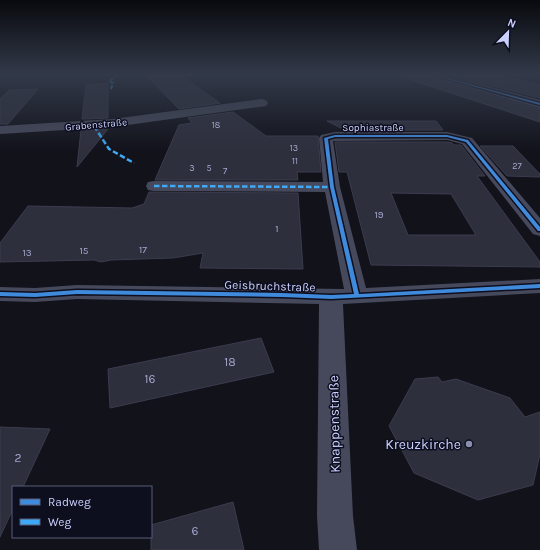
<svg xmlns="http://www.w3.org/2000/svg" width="540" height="550" viewBox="0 0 540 550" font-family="Karla,sans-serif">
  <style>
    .building { fill: #2e2f3d; stroke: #3b3c4e; fill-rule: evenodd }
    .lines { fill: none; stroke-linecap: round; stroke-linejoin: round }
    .street { fill: #46495b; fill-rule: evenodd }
    .secondary { fill: #484e61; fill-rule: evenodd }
    .quiet-far1 { stroke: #3fa9f5; stroke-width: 2; stroke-dasharray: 4 2; stroke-linecap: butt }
    .quiet { stroke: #3fa9f5; stroke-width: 2.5; stroke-dasharray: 5.5 2.5; stroke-linecap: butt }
    .cycleway-casing { stroke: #0d0e1e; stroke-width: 3 }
    .cycleway { fill: #408adc; fill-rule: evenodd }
    .poi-dot { fill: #8a8eae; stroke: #0d0e1e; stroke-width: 1.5 }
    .labels { text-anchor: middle; stroke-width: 3; stroke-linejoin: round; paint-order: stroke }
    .far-number-label { font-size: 9px; fill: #a4a8ce }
    .far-street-label { font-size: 10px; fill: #cbd1fe; stroke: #0d0e1e }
    .number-label { font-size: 10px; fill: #a4a8ce }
    .street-label { font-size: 12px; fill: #cbd1fe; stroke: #0d0e1e }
    .near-number-label { font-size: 12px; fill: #a4a8ce }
    .near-street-label { font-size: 14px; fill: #cbd1fe; stroke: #0d0e1e }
    .near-poi-label { font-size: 14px; fill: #cbd1fe; stroke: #0d0e1e; text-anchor: end }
  </style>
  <rect width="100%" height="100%" fill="#11121a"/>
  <path class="building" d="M 169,75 L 180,75 L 220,103 L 179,109 L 148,77 Z
    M 408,75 L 428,75 L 430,78 L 540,109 L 540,122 L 408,79 Z
    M 450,75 L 499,75 L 540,85 L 540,98 Z
    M 108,83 L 108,118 L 82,119 L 86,85 Z
    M 38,89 L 8,124 L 0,124 L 0,99 L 9,90 Z
    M 233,112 L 266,136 L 318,136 L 321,172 L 297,172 L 298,180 L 155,180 L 179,125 L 192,123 L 188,118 Z
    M 327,121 L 436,121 L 443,130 L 345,130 Z
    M 108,129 L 77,167 L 81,130 Z
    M 335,142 L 447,142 L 452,143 L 454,145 L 461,145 L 485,176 L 477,176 L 540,262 L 540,267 L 371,265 L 347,172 L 339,172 ZM 391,193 L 451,194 L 476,235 L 408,235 Z
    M 480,146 L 513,146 L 540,174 L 540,177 L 507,176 Z
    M 149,192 L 298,193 L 303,269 L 200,268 L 203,253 L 173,258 L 111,260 L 101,262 L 94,260 L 0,262 L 0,243 L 28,206 L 132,208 L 144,204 Z
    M 261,338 L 274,372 L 110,408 L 108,369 Z
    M 438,377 L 442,382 L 456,379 L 510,398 L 525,417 L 540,412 L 540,454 L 533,485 L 478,500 L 414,473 L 389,426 L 415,379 Z
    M 0,427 L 50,429 L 23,487 L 13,487 L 13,509 L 0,537 Z
    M 233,502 L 244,550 L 151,550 L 151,525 Z"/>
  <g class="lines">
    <path class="street" d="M 262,99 L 266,100 L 268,103 L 266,106 L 113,127 L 0,134 L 0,126 L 113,119 Z
      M 335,132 L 447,132 L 472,138 L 540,218 L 540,236 L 533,234 L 462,144 L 447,140 L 333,141 L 340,187 L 366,288 L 540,279 L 540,293 L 343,304 L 353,516 L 357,550 L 319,550 L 317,516 L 319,304 L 77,299 L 35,302 L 0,301 L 0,287 L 35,288 L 77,285 L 344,289 L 325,192 L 154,191 L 148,190 L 146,186 L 148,182 L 154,181 L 323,182 L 319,138 L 321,135 Z"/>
    <path class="secondary" d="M 429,75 L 445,75 L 540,100 L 540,108 L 430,77 Z"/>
    <path class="quiet-far1" d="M 111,89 L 113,83 L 109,81 L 118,75
      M 93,125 L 94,127"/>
    <path class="quiet" d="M 94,126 L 109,149 L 134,163
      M 154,186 L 332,187"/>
    <g class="cycleway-casing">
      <path id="cycleway" d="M 433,75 L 436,75 L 540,103 L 540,105 Z
        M 335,135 L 447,135 L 468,140 L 540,227 L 540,231 L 538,231 L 466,142 L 447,137 L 335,137 L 328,139 L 334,187 L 359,294 L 540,284 L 540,288 L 331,299 L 282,297 L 77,294 L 35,297 L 0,296 L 0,292 L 35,293 L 77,290 L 282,293 L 331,295 L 354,294 L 330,187 L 324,138 Z"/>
    </g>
    <use href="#cycleway" class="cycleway"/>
  </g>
  <linearGradient id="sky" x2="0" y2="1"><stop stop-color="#090a0e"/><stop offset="0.49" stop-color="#323949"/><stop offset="1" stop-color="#323949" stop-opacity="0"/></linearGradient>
  <rect width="540" height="152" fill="url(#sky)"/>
  <circle class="poi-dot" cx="469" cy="444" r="4"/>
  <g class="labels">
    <g class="far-number-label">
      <text x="216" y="128">18</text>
      <text x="294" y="151">13</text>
      <text x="295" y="164">11</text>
      <text x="517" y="169">27</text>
      <text x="192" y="171">3</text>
      <text x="209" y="171">5</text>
      <text x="225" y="174">7</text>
    </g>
    <g class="far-street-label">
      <text transform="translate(96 124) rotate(-5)" y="4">Grabenstraße</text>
      <text x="373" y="131">Sophiastraße</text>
    </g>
    <g class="number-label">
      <text x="379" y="218">19</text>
      <text x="277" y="232">1</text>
      <text x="143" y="253">17</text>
      <text x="84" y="254">15</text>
      <text x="27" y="256">13</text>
    </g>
    <g class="street-label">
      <text transform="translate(270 286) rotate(2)" y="4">Geisbruchstraße</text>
    </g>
    <g class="near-number-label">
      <text x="230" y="366">18</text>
      <text x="150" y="383">16</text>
      <text x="18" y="462">2</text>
      <text x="195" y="535">6</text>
    </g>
    <g class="near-street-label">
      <text transform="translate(334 424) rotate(-91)" y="5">Knappenstraße</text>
    </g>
    <g class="near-poi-label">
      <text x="461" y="449">Kreuzkirche</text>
    </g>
  </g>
  <rect x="12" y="486" width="140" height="52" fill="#0d0e1e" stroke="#595c78"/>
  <rect x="20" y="499" width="20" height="6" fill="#408adc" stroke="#595c78"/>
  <text x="48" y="506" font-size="12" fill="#cbd1fe">Radweg</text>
  <rect x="20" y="519" width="20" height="6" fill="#3fa9f5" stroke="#595c78"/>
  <text x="48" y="526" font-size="12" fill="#cbd1fe">Weg</text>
  <g transform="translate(508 32) rotate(23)" stroke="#0d0e1e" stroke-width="3" paint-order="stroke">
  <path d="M0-3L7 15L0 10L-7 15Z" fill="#cbd1fe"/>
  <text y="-6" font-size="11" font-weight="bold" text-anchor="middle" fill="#cbd1fe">N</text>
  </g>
</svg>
